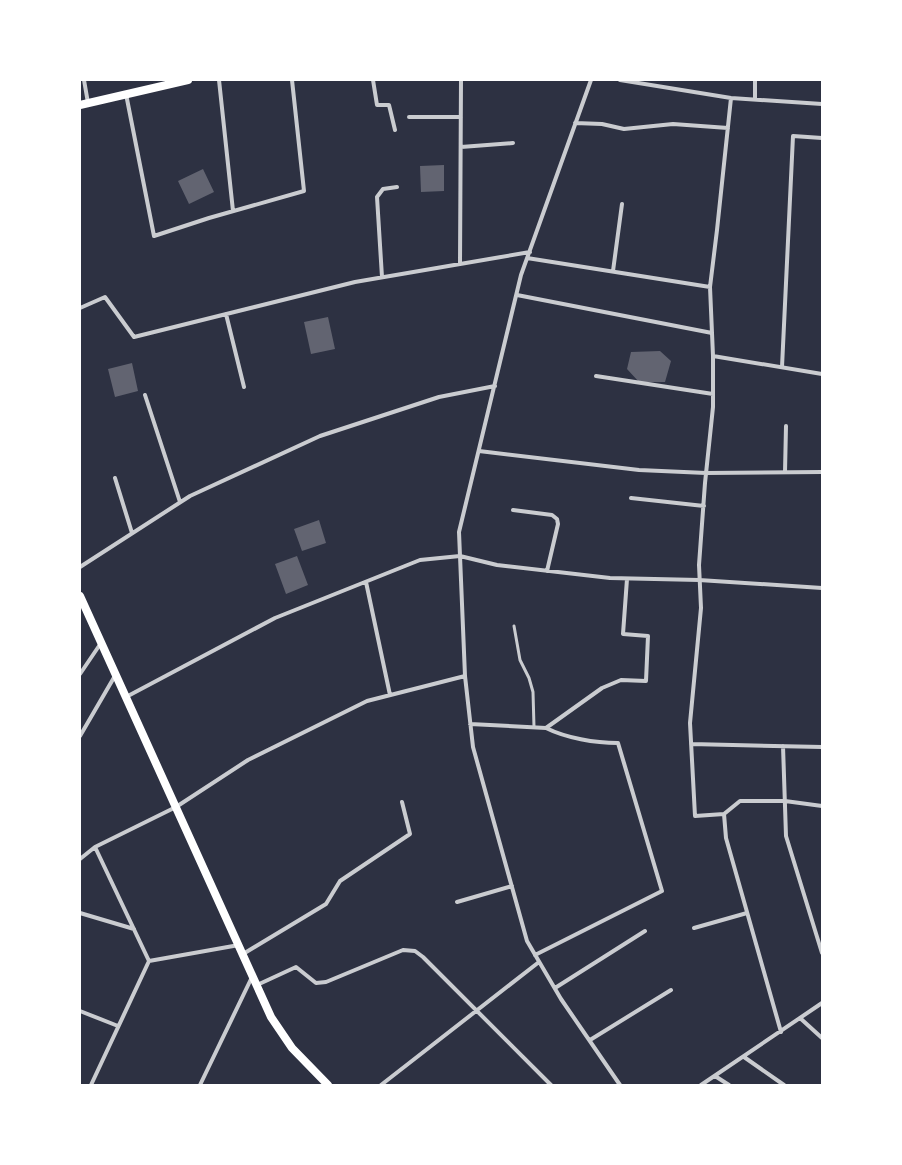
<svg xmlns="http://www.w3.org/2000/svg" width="902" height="1165" viewBox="0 0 902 1165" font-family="Mulish,sans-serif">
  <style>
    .building { fill: #626471 }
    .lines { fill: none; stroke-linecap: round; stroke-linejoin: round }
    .service { stroke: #caccd0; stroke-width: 3 }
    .minor { stroke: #caccd0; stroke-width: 4 }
    .secondary { stroke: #fff; stroke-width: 8 }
  </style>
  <rect width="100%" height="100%" fill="#2d3142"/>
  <path class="building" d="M 444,165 L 444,191 L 421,192 L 420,166 Z
    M 203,169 L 214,192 L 189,204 L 178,181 Z
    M 328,317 L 335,349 L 311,354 L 304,322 Z
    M 660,351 L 671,361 L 665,382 L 639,382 L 627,369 L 631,352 Z
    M 132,363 L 138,391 L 115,397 L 108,369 Z
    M 319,520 L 326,543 L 302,551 L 294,529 Z
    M 297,556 L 308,585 L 286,594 L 275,564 Z"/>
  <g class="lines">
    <path class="service" d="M 514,626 L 520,660 L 529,678 L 533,692 L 534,727"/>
    <path class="minor" d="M 84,80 L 88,103
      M 219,80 L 233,211
      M 373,80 L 377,105 L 389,105 L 395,130
      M 591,80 L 521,275 L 459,532 L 465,676 L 473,747 L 527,941 L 561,999 L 620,1085
      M 620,80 L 731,98 L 822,104
      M 755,80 L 755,99
      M 126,94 L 154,236 L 209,218 L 304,191 L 292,80
      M 409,117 L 461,117
      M 575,123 L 602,124 L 624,129 L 673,124 L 728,128
      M 461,147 L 513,143
      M 527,258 L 710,287 L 717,230 L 731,98
      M 460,264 L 461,80
      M 613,271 L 622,204
      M 382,277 L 377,197 L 383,189 L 397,187
      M 710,287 L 713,356 L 822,374
      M 517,295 L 712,333
      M 80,308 L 105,297 L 134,337 L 355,282 L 530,252
      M 226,314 L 244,387
      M 713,356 L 713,407 L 705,483 L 699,565 L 701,608 L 690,723 L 695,816 L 724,814 L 726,838 L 781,1032
      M 782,367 L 793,136 L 822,138
      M 596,376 L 713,394
      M 145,395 L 180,502
      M 479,451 L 639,470 L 706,473 L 822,472
      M 785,472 L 786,426
      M 115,478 L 132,533
      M 631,498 L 704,506
      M 513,510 L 552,515 L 557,519 L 558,524 L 547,571
      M 80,567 L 190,496 L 320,436 L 439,397 L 495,386
      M 366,582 L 390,695
      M 80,674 L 101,643
      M 126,697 L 275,618 L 420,560 L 460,556 L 497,565 L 610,578 L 699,580 L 822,588
      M 470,724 L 546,728 L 602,688 L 621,680 L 646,681 L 648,636 L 623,634 L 627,579
      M 80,736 L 116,674
      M 691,744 L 822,747
      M 783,746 L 786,836 L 822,953
      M 724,814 L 740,801 L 785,801 L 822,806
      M 95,847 L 149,961
      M 80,859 L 95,847 L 176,807 L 248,760 L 367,701 L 465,676
      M 457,902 L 512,886
      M 80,913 L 134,929
      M 694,928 L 747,913
      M 243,954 L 326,904 L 340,881 L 410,834 L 402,802
      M 535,955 L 662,891 L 618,743 C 595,743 566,738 546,728
      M 257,985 L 296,967 L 316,983 L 326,982 L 403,950 L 415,951 L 423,957 L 551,1085
      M 555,988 L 645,931
      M 80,1011 L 118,1026
      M 800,1018 L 822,1038
      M 590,1040 L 671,990
      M 744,1057 L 784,1085
      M 715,1076 L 729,1085
      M 91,1085 L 149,961 L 239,945
      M 200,1085 L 252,977
      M 381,1085 L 539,962
      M 701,1085 L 822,1003"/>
    <path class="secondary" d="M 80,105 L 188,80
      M 80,596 L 271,1017 L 292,1048 L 328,1085"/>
  </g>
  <rect width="902" height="1165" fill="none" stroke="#ffffff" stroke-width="162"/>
</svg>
